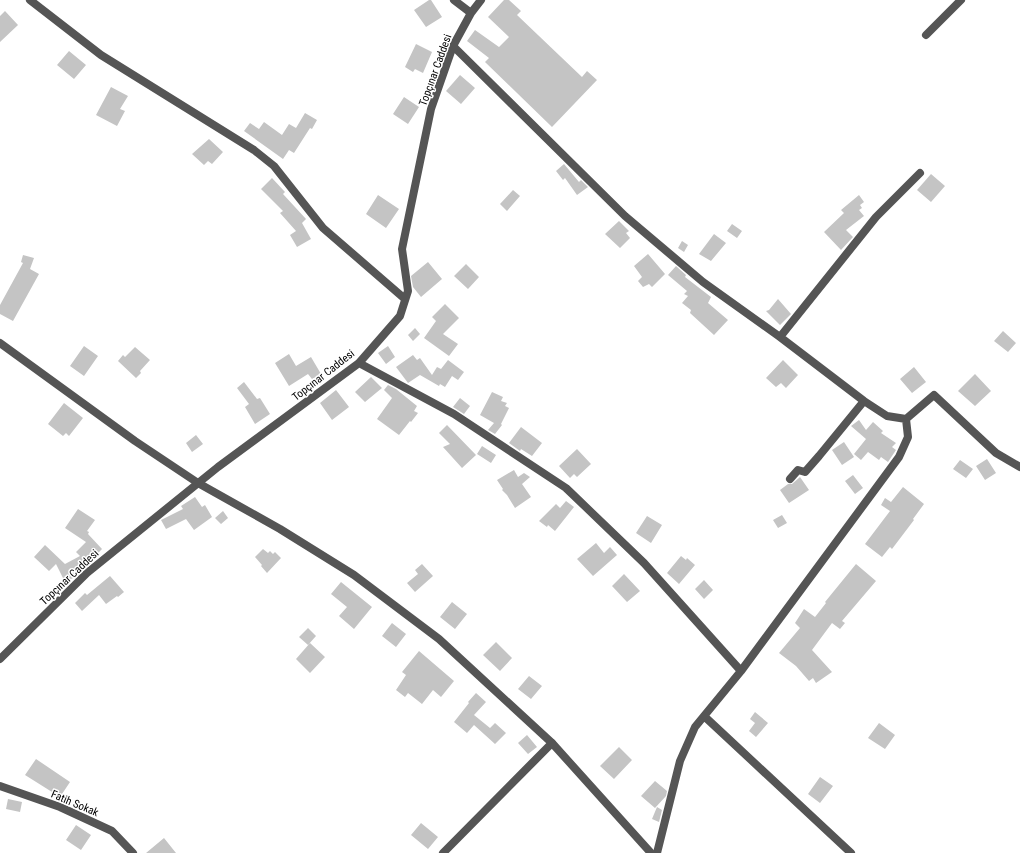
<svg xmlns="http://www.w3.org/2000/svg" width="1020" height="853" viewBox="0 0 1020 853" font-family="'Roboto Condensed',sans-serif">
  <style>
    .building { fill: #c4c4c4 }
    .lines { fill: none; stroke-linecap: round; stroke-linejoin: round }
    .minor { stroke: #555; stroke-width: 8 }
    .tertiary { stroke: #555; stroke-width: 8 }
    .labels { text-anchor: middle; stroke-width: 3; stroke-linejoin: round; paint-order: stroke }
    .street-label { font-size: 11px; fill: #000; stroke: #fff }
  </style>
  <rect width="100%" height="100%" fill="#fff"/>
  <path class="building" d="M 429,0 L 431,0 L 442,17 L 426,27 L 414,10 Z
    M 504,0 L 509,0 L 521,11 L 517,15 L 582,77 L 587,71 L 597,80 L 552,127 L 485,62 L 489,58 L 467,41 L 475,30 L 499,47 L 509,37 L 488,17 Z
    M 5,11 L 18,25 L 0,42 L 0,16 Z
    M 416,44 L 432,52 L 423,73 L 415,69 L 413,72 L 405,67 Z
    M 69,51 L 86,65 L 74,79 L 57,65 Z
    M 460,75 L 475,88 L 461,104 L 446,91 Z
    M 111,87 L 128,96 L 120,109 L 125,111 L 117,126 L 96,115 Z
    M 404,97 L 419,107 L 408,124 L 393,114 Z
    M 305,113 L 317,120 L 312,129 L 310,128 L 294,153 L 289,150 L 283,159 L 244,131 L 250,123 L 259,129 L 264,122 L 282,135 L 289,124 L 296,128 Z
    M 209,139 L 223,152 L 212,164 L 208,161 L 204,165 L 192,154 Z
    M 564,164 L 579,182 L 581,180 L 588,187 L 577,195 L 565,178 L 563,180 L 556,171 Z
    M 931,174 L 945,186 L 931,202 L 917,190 Z
    M 272,178 L 285,192 L 283,194 L 306,219 L 302,223 L 311,239 L 297,247 L 290,235 L 296,231 L 280,213 L 283,211 L 261,189 Z
    M 513,190 L 520,196 L 507,211 L 500,204 Z
    M 378,195 L 399,209 L 386,228 L 366,214 Z
    M 859,195 L 864,202 L 860,205 L 862,208 L 859,210 L 864,216 L 846,230 L 853,237 L 841,250 L 824,232 L 844,213 L 841,210 Z
    M 619,221 L 629,231 L 626,233 L 630,238 L 620,248 L 605,234 Z
    M 732,224 L 742,231 L 737,238 L 727,231 Z
    M 714,234 L 726,243 L 711,261 L 699,254 Z
    M 682,241 L 688,245 L 684,252 L 678,248 Z
    M 648,254 L 665,274 L 652,287 L 649,284 L 643,287 L 638,281 L 642,277 L 634,266 Z
    M 23,255 L 34,258 L 30,269 L 39,274 L 13,321 L 0,314 L 0,305 L 23,263 L 21,262 Z
    M 428,262 L 442,279 L 421,297 L 413,287 L 411,276 Z
    M 466,264 L 479,277 L 468,289 L 454,276 Z
    M 676,266 L 686,275 L 685,277 L 711,297 L 708,303 L 728,320 L 714,335 L 690,313 L 691,310 L 682,303 L 688,296 L 684,294 L 687,291 L 668,275 Z
    M 778,299 L 791,314 L 780,325 L 766,311 L 769,310 Z
    M 445,304 L 459,318 L 443,334 L 458,344 L 449,356 L 424,338 L 436,321 L 432,317 Z
    M 415,328 L 420,334 L 413,341 L 408,335 Z
    M 1003,331 L 1016,343 L 1008,352 L 994,341 Z
    M 84,346 L 98,356 L 84,376 L 70,366 Z
    M 388,346 L 395,357 L 386,364 L 378,353 Z
    M 135,347 L 150,360 L 140,371 L 141,373 L 136,378 L 118,361 L 123,355 L 125,357 Z
    M 289,354 L 296,366 L 311,357 L 321,374 L 312,379 L 308,374 L 289,386 L 275,363 Z
    M 413,355 L 417,360 L 420,358 L 432,375 L 437,367 L 441,369 L 448,360 L 464,372 L 458,380 L 452,376 L 445,387 L 440,384 L 439,386 L 420,375 L 408,383 L 396,367 Z
    M 783,360 L 798,375 L 786,388 L 781,383 L 776,387 L 766,378 Z
    M 914,367 L 926,382 L 912,393 L 900,379 Z
    M 975,374 L 991,391 L 975,406 L 958,391 Z
    M 371,377 L 382,388 L 365,402 L 355,392 Z
    M 244,382 L 257,399 L 260,398 L 270,414 L 255,424 L 245,407 L 249,404 L 237,388 Z
    M 388,385 L 396,389 L 417,406 L 414,411 L 418,413 L 411,422 L 410,421 L 399,435 L 377,419 L 392,398 L 384,390 Z
    M 336,390 L 349,407 L 332,420 L 320,403 Z
    M 492,392 L 503,397 L 501,401 L 507,403 L 505,406 L 509,408 L 501,424 L 502,425 L 495,434 L 488,430 L 494,423 L 480,415 Z
    M 460,398 L 470,406 L 464,414 L 453,407 Z
    M 64,403 L 83,418 L 69,436 L 66,433 L 63,436 L 48,424 Z
    M 859,420 L 866,430 L 873,422 L 883,431 L 881,433 L 896,443 L 892,447 L 896,450 L 888,462 L 881,457 L 879,460 L 868,452 L 861,460 L 854,454 L 866,439 L 851,426 Z
    M 447,425 L 476,455 L 462,468 L 443,447 L 450,444 L 439,433 Z
    M 521,427 L 542,443 L 532,456 L 521,449 L 520,451 L 509,443 Z
    M 196,435 L 203,444 L 192,452 L 186,443 Z
    M 844,442 L 854,457 L 842,465 L 832,450 Z
    M 482,446 L 496,455 L 491,463 L 477,454 Z
    M 577,449 L 591,464 L 577,477 L 574,474 L 570,478 L 559,466 Z
    M 987,459 L 996,473 L 985,480 L 976,466 Z
    M 960,460 L 973,469 L 966,478 L 953,469 Z
    M 514,470 L 518,477 L 524,473 L 530,477 L 522,484 L 531,497 L 515,508 L 507,495 L 502,490 L 503,489 L 497,480 Z
    M 853,475 L 863,488 L 855,494 L 845,481 Z
    M 800,477 L 809,490 L 789,503 L 780,490 L 788,484 L 792,484 Z
    M 903,487 L 924,504 L 913,519 L 914,520 L 892,549 L 890,547 L 882,557 L 865,544 L 890,511 L 881,505 L 885,498 L 891,502 Z
    M 195,497 L 202,507 L 205,505 L 212,517 L 194,530 L 186,519 L 166,529 L 161,520 L 183,509 L 181,506 Z
    M 566,501 L 574,507 L 555,531 L 548,525 L 547,527 L 539,521 L 556,504 L 560,508 Z
    M 78,509 L 95,520 L 87,531 L 89,532 L 88,534 L 102,549 L 75,577 L 65,582 L 56,564 L 49,571 L 34,557 L 45,545 L 65,564 L 80,556 L 76,552 L 86,542 L 65,528 Z
    M 223,511 L 228,518 L 221,524 L 215,518 Z
    M 782,515 L 787,523 L 778,528 L 773,520 Z
    M 647,516 L 662,525 L 651,543 L 636,533 Z
    M 596,543 L 604,553 L 610,547 L 617,555 L 593,576 L 577,559 Z
    M 263,549 L 268,553 L 270,551 L 273,554 L 275,552 L 281,558 L 267,573 L 261,566 L 262,565 L 255,557 Z
    M 681,556 L 686,560 L 687,558 L 695,565 L 679,584 L 667,573 Z
    M 422,564 L 433,576 L 415,592 L 407,583 L 418,574 L 415,570 Z
    M 856,564 L 876,581 L 842,621 L 845,623 L 840,629 L 832,623 L 812,650 L 832,672 L 816,683 L 813,678 L 809,681 L 796,666 L 779,653 L 800,628 L 795,623 L 804,609 L 815,617 L 826,603 L 825,602 Z
    M 624,574 L 640,591 L 627,602 L 612,586 Z
    M 110,576 L 124,592 L 118,597 L 117,596 L 106,604 L 99,595 L 82,611 L 75,603 L 85,593 L 87,595 Z
    M 704,580 L 713,590 L 704,599 L 695,589 Z
    M 341,582 L 372,607 L 354,629 L 339,616 L 347,607 L 331,594 Z
    M 452,602 L 467,614 L 455,629 L 440,617 Z
    M 392,623 L 406,634 L 396,647 L 382,636 Z
    M 308,628 L 316,636 L 308,645 L 299,637 Z
    M 496,642 L 512,658 L 500,671 L 483,655 Z
    M 310,643 L 325,657 L 310,673 L 296,659 Z
    M 419,651 L 454,681 L 441,697 L 433,690 L 422,704 L 408,693 L 405,697 L 396,690 L 406,675 L 402,672 Z
    M 529,676 L 542,686 L 531,699 L 518,689 Z
    M 476,693 L 486,702 L 474,715 L 490,728 L 495,723 L 506,733 L 495,744 L 474,725 L 467,733 L 454,722 L 469,703 L 468,702 Z
    M 755,712 L 768,723 L 756,737 L 749,731 L 755,723 L 750,719 Z
    M 879,723 L 895,735 L 885,749 L 868,738 Z
    M 527,735 L 537,747 L 528,754 L 518,743 Z
    M 619,747 L 632,760 L 614,779 L 600,766 Z
    M 36,759 L 70,782 L 60,797 L 25,775 Z
    M 820,777 L 833,786 L 820,803 L 808,794 Z
    M 655,781 L 667,791 L 666,796 L 655,808 L 641,796 Z
    M 8,799 L 22,802 L 20,812 L 6,809 Z
    M 657,807 L 662,810 L 659,822 L 652,819 Z
    M 421,823 L 438,837 L 428,849 L 411,835 Z
    M 76,825 L 91,835 L 81,850 L 66,840 Z
    M 164,838 L 176,853 L 146,853 Z"/>
  <g class="lines">
    <path class="minor" d="M 30,0 L 101,55 L 254,150 L 274,166 L 323,228 L 405,299
      M 454,0 L 471,13
      M 926,35 L 961,0
      M 453,46 L 625,216 L 703,282 L 780,337 L 864,401 L 887,416 L 906,419 L 934,395 L 996,453 L 1020,467
      M 780,337 L 876,217 L 920,173
      M 359,363 L 454,414 L 566,488 L 644,563 L 741,671
      M 790,479 L 798,470 L 805,472 L 819,456 L 864,401
      M 0,659 L 87,573 L 218,467 L 359,363 L 400,316 L 408,291 L 402,249 L 431,109 L 453,46 L 471,13 L 481,0
      M 704,716 L 851,853
      M 0,786 L 60,807 L 112,831 L 133,853
      M 443,853 L 552,743
      M 657,853 L 680,761 L 695,727 L 741,671 L 899,457 L 908,437 L 906,419"/>
    <path class="tertiary" d="M 0,343 L 135,441 L 198,483 L 280,529 L 354,575 L 439,639 L 552,743 L 651,853"/>
  </g>
  <g class="labels">
    <g class="street-label">
      <text transform="translate(435 70) rotate(-70)" y="4">Topçınar Caddesi</text>
      <text transform="translate(323 375) rotate(-38)" y="4">Topçınar Caddesi</text>
      <text transform="translate(69 577) rotate(-43)" y="4">Topçınar Caddesi</text>
      <text transform="translate(75 803) rotate(23)" y="4">Fatih Sokak</text>
    </g>
  </g>
</svg>
